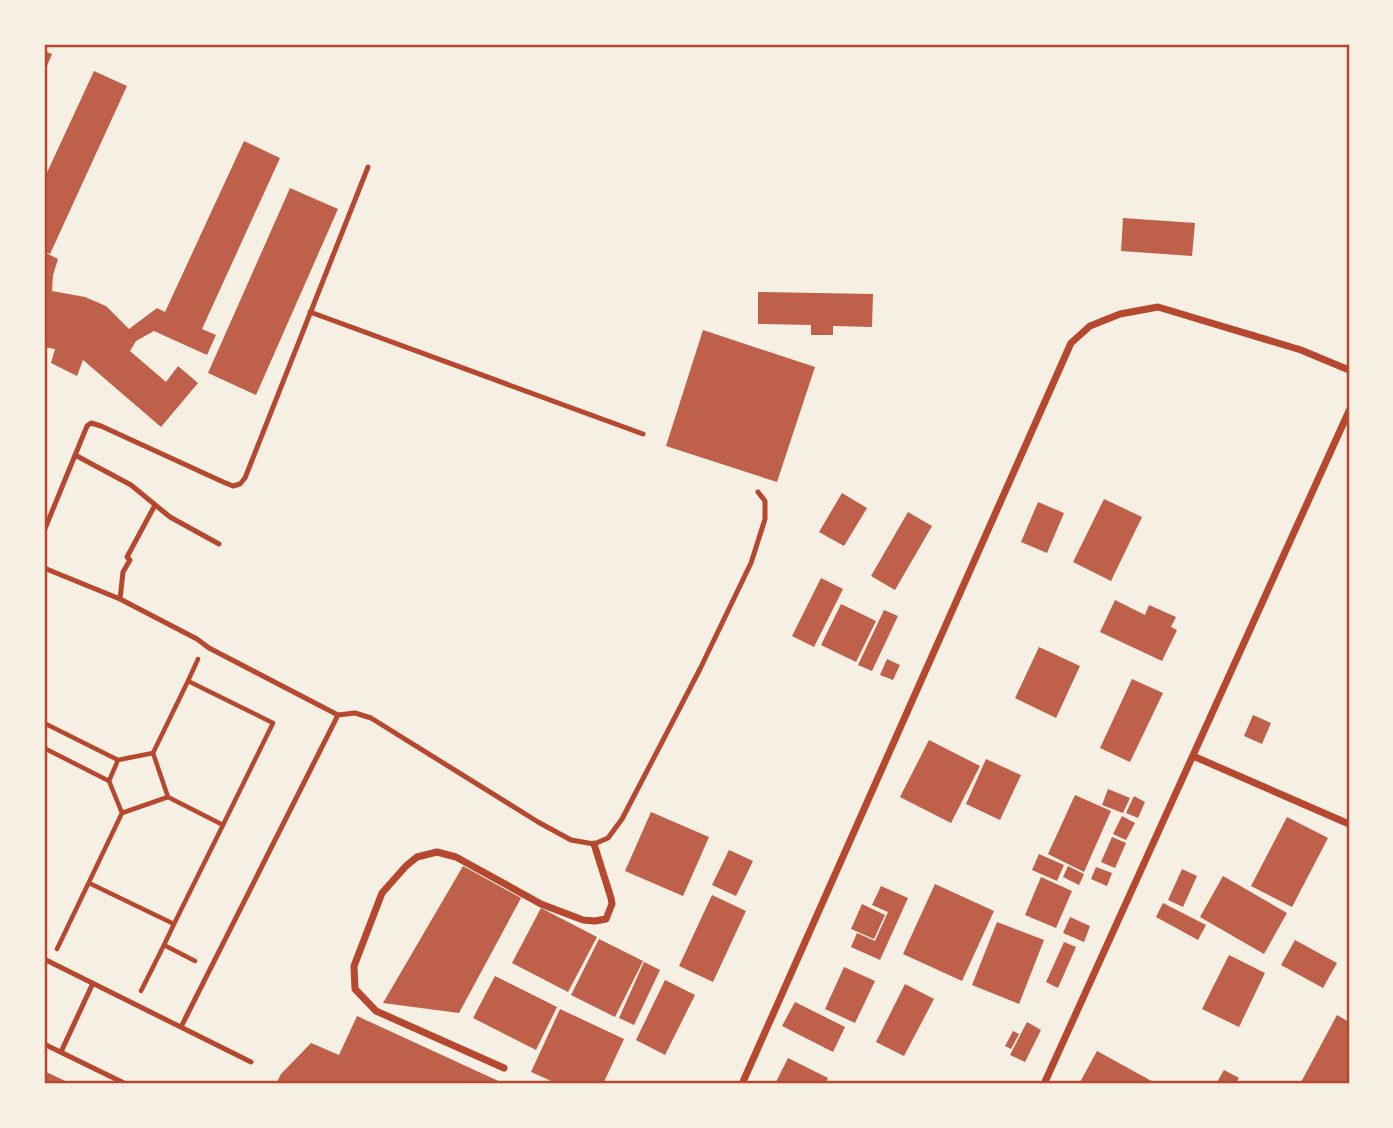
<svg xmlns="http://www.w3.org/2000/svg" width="1393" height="1128" viewBox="0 0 1393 1128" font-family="Montserrat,sans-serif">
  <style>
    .building { fill: #bf614a }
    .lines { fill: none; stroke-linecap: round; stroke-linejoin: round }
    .path { stroke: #b5482f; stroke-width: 4.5 }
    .service { stroke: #b5482f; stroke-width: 5 }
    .minor { stroke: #b5482f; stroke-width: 7 }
    .neatline { fill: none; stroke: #b5482f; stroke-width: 2.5 }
  </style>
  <rect width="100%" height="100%" fill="#f6efe4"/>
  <path class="building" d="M 44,51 L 52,54 L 44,73 Z
    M 94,71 L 127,86 L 50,254 L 44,251 L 44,179 Z
    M 244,141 L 280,158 L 202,329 L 216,335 L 207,355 L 154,331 L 136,341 L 130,351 L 166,382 L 178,366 L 198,383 L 161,427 L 83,360 L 77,376 L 51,363 L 55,349 L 44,347 L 44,252 L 58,259 L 53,275 L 52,291 L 85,297 L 106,306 L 129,329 L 157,308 L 165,312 Z
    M 290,188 L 338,209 L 256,395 L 208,373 Z
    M 1123,218 L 1195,223 L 1192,256 L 1121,251 Z
    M 758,292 L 873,294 L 872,327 L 833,326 L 833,335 L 811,335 L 811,325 L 758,324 Z
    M 703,330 L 815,367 L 777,482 L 666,446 Z
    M 842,493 L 867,508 L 844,546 L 819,532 Z
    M 1104,499 L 1142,517 L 1111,581 L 1073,562 Z
    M 1038,502 L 1064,513 L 1047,553 L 1021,542 Z
    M 908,512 L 932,526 L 895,590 L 871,576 Z
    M 821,578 L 843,589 L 814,647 L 792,636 Z
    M 1115,600 L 1145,615 L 1149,605 L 1176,617 L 1171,627 L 1177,630 L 1162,661 L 1100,632 Z
    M 841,604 L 876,621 L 856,662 L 821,645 Z
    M 884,610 L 898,616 L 872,671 L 858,665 Z
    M 1039,647 L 1080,666 L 1056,718 L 1015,698 Z
    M 887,659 L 900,665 L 893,680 L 880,675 Z
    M 1132,679 L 1163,693 L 1130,762 L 1100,748 Z
    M 1253,715 L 1271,723 L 1262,744 L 1244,736 Z
    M 929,740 L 980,766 L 951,823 L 900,797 Z
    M 986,759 L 1021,775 L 1000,820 L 966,804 Z
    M 1108,789 L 1130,798 L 1123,813 L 1102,805 Z
    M 1075,795 L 1111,811 L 1084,872 L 1048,854 Z
    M 1134,796 L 1145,802 L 1138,818 L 1126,813 Z
    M 651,812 L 709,837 L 683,896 L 625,871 Z
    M 1122,816 L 1135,823 L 1126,840 L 1113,834 Z
    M 1287,817 L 1328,838 L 1292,907 L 1251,886 Z
    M 1112,837 L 1126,843 L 1115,868 L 1101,862 Z
    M 729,850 L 753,861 L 736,896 L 712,885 Z
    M 1039,854 L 1064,865 L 1057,881 L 1032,870 Z
    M 463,866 L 521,898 L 459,1013 L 383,1003 Z
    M 1068,866 L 1084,874 L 1079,885 L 1063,877 Z
    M 1096,867 L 1112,873 L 1107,886 L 1091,879 Z
    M 1182,869 L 1197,876 L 1183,907 L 1168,900 Z
    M 1223,876 L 1287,913 L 1264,954 L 1200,917 Z
    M 1041,877 L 1072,891 L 1056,928 L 1025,915 Z
    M 935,884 L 994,911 L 962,981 L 903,954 Z
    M 881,886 L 908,898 L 880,960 L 851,947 L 857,933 L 875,941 L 888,912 L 872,905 Z
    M 712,895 L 746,911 L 713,982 L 679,966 Z
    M 1163,903 L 1206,925 L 1198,940 L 1156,917 Z
    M 862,904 L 885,915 L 874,939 L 851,929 Z
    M 541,908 L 597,937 L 568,992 L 512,963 Z
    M 1070,917 L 1090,926 L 1084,942 L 1063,933 Z
    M 997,922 L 1044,940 L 1019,1004 L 972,985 Z
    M 599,939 L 643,961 L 615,1017 L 571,995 Z
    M 1295,940 L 1337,963 L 1323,988 L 1281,965 Z
    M 1064,942 L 1076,947 L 1058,988 L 1046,982 Z
    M 1229,955 L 1265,973 L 1239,1027 L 1202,1009 Z
    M 644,962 L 660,970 L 634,1025 L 619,1018 Z
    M 844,967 L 875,981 L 855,1023 L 825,1009 Z
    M 495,976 L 557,1007 L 536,1050 L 473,1018 Z
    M 665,980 L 695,995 L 665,1055 L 636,1040 Z
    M 905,984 L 934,999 L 904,1056 L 876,1042 Z
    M 795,1002 L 845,1027 L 833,1052 L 782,1026 Z
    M 560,1009 L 624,1039 L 603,1084 L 558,1084 L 531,1072 Z
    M 1337,1015 L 1349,1022 L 1349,1080 L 1347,1084 L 1300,1084 Z
    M 357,1016 L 505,1084 L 276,1084 L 281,1074 L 311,1043 L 339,1055 Z
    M 1027,1022 L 1041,1030 L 1025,1062 L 1010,1055 Z
    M 1013,1031 L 1019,1034 L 1011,1049 L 1005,1046 Z
    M 1097,1051 L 1157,1084 L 1079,1084 Z
    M 788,1058 L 828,1078 L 825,1084 L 775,1084 Z
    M 1224,1070 L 1239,1078 L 1235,1084 L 1216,1084 Z
    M 44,1071 L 72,1084 L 44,1084 Z"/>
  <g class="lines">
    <path class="path" d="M 44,723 L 118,760 L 153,753 L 168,797 L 223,825 L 273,723 L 188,681 L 198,659
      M 44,748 L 109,781 L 122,813 L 168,797
      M 153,753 L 188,681
      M 109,781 L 118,760
      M 89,883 L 174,924 L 223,825
      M 174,924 L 164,945 L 195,961
      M 57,949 L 122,813
      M 141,991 L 164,945"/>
    <path class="service" d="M 310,312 L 643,434
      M 75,455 L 131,485 L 170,517 L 219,544
      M 155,505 L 127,557 L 130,560 L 123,572 L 120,599 L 197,639 L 209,648 L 338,715
      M 44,531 L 87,426 L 91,423 L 101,426 L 221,481 L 233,486 L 240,484 L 245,478 L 368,167
      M 44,568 L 120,599
      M 44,959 L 251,1062
      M 181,1027 L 338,715 L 355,713 L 371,718 L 538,822 L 571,840 L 594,844 L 608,838 L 622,819 L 700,669 L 751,563 L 765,519 L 765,501 L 758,492
      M 44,1044 L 126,1084
      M 61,1052 L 93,983"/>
    <path class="minor" d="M 1193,756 L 1349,824
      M 504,1068 L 376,1011 L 355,989 L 354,966 L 382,893 L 406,866 L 417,857 L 437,852 L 456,857 L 541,904 L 583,920 L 595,921 L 606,919 L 612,904 L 611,898 L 594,844
      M 742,1084 L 1071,343 L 1090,326 L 1120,314 L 1158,307 L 1301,350 L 1349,370
      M 1044,1084 L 1349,411"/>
  </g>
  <rect width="1393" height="1128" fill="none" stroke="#f6efe4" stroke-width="91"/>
  <rect x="46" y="46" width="1302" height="1036" class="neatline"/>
</svg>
